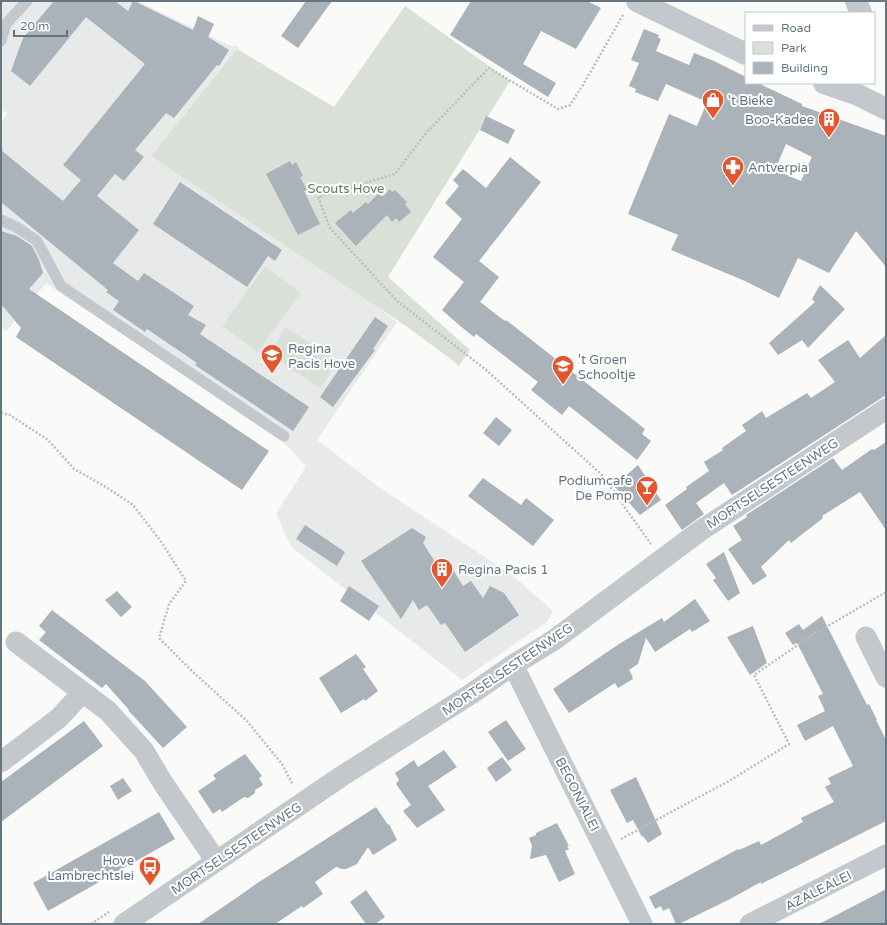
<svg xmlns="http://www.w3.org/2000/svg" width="887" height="925" viewBox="0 0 887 925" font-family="'Varela Round',sans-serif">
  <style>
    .built { fill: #e8e9e9 }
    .green { fill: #dadfd7 }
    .building { fill: #aab3b9; fill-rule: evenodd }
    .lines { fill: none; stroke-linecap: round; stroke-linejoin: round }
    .path { stroke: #bbbfc2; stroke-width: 2.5; stroke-dasharray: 2 2; stroke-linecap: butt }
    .service { stroke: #c3c8cc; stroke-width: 11 }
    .minor { stroke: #c3c8cc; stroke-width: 21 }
    .tertiary { stroke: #c3c8cc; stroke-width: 22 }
    .labels { text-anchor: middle; stroke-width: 4; stroke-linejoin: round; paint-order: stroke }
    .poi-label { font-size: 13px; fill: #657683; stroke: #fff; text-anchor: start }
    .park-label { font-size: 13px; fill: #687a64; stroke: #fff }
    .street-label { font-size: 13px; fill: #657683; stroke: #fff }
  </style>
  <rect width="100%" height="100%" fill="#fafaf8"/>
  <path class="built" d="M 1,1 L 137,1 L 233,47 L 234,45 L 240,48 L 237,49 L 151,156 L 375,305 L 397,322 L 317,440 L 379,487 L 512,575 L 553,611 L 547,622 L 462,680 L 291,547 L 276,513 L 299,478 L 306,466 L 284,443 L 46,283 L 6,332 L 1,327 L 1,122 L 7,114 L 1,109 Z"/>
  <path class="green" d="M 405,6 L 510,81 L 388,277 L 470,350 L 458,367 L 456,363 L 406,326 L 151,156 L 237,49 L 334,107 Z
    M 265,267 L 301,293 L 258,352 L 222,326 Z
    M 285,327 L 338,361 L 320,388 L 269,354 Z"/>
  <path class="building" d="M 54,1 L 115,1 L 128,11 L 133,1 L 134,1 L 193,30 L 198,16 L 214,24 L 208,37 L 229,50 L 219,66 L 217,65 L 174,118 L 166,113 L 135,150 L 144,157 L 124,181 L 115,174 L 97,196 L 139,230 L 113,263 L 138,281 L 144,273 L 194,306 L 188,315 L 206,325 L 200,334 L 309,407 L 293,431 L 195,365 L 197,363 L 147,329 L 145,332 L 113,310 L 119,301 L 106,292 L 108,290 L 1,202 L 1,150 L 63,201 L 81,180 L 63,165 L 145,64 L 86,17 L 30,86 L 11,71 L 23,38 Z
    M 306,1 L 332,1 L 298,48 L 281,36 Z
    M 471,1 L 587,1 L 601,8 L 576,49 L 541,31 L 523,64 L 556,83 L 548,97 L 450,35 Z
    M 644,29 L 659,35 L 658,38 L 661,39 L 656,51 L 689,65 L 694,53 L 714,61 L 746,77 L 746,83 L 758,83 L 802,104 L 802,106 L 886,136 L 886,267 L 856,231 L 829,273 L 798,258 L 779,298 L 745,281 L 671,250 L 678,235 L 628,214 L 669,114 L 697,126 L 707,102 L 666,84 L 658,101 L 635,92 L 636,89 L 629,86 L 639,63 L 631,60 ZM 786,144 L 812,157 L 801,181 L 775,170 Z
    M 486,116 L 515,130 L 508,144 L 480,130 Z
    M 510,157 L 541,182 L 479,261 L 499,277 L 480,302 L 505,321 L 506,320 L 645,429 L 642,434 L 651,441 L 637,460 L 569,406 L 562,415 L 531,390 L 538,382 L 476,334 L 474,337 L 459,325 L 442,310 L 464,282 L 433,257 L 462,219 L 445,203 L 459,186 L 453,180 L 463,169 L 486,188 Z
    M 290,161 L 292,165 L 296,162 L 303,176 L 300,177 L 307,190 L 304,191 L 320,224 L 298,235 L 266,174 Z
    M 180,182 L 282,250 L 275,261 L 268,256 L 247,287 L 153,224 Z
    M 390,189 L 392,192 L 395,190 L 407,202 L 405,204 L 411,212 L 399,222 L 396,218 L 392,222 L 387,215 L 356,246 L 335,223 L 351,210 L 353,213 L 366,202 L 368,204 L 379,193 L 382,197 Z
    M 1,231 L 17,236 L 32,246 L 39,260 L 43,273 L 29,289 L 269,451 L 242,490 L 16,337 L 21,328 L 1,304 Z
    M 820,285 L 845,309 L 808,348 L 802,340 L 778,355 L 769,343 L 815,302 L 812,299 Z
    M 375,317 L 388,326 L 373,349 L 375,350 L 333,407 L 320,397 Z
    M 886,335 L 886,395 L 732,495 L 724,483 L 696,503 L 704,514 L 682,530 L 665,505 L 687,489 L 686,487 L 709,471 L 704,462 L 723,450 L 722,448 L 746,431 L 742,425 L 762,411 L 766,418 L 807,393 L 811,398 L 835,382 L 818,360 L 848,340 L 860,358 Z
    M 496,417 L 512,430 L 499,446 L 483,433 Z
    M 886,442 L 886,530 L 860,492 L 822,516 L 823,518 L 791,543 L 789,540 L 761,567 L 767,576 L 753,585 L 728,549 L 742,540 L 733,526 L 747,517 L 746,515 L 833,458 L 842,470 L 872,449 L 874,450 Z
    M 638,465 L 661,500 L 640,515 L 614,486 Z
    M 483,478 L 521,505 L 526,498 L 554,520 L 533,546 L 468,496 Z
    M 305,525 L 345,552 L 337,566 L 296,539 Z
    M 412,528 L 426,537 L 423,543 L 441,571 L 450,565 L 463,586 L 471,581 L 483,598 L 490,586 L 504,593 L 519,615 L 465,652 L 445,623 L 441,625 L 427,605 L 419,610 L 413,600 L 401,619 L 361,561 Z
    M 724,552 L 740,593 L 728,601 L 713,580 L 716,578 L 706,564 Z
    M 349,586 L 379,606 L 369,621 L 340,601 Z
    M 117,591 L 132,607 L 121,617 L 105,600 Z
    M 695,599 L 710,621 L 692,632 L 690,629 L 655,652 L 646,638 L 638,664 L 629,670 L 633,677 L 632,677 L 633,679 L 618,688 L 615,683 L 569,713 L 553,689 L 619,644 L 662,618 L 664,622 Z
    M 52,610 L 145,681 L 187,727 L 163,748 L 128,710 L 129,710 L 106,684 L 102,688 L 39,640 L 46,632 L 39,626 Z
    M 822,616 L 867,705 L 869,704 L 877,720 L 876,720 L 886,740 L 886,821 L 761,884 L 761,882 L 730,899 L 679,924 L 676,924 L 669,908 L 663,911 L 661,906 L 655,909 L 649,897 L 738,849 L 739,850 L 759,841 L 761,845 L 803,822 L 801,818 L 834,802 L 825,787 L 831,784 L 828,778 L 853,766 L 833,726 L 805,741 L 797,725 L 825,711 L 818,696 L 823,694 L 797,643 L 793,645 L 785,633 L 799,624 L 803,630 Z
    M 753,626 L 767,663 L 750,675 L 727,637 Z
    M 356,654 L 366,667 L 363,669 L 378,691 L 365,701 L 364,699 L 341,713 L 319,678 Z
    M 506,720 L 526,749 L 508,761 L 488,732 Z
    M 84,721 L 103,746 L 1,822 L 1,782 Z
    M 444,750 L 457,767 L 428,786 L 445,810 L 417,828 L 403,811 L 411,805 L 396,784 L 399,780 L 395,773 L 414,760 L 418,767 Z
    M 245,754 L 262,776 L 259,778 L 263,785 L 255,790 L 255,793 L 248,798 L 244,797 L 222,812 L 220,809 L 213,814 L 198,791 L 216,779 L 213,775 Z
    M 502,757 L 512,770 L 496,782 L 487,768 Z
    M 636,777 L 662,834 L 648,843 L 643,836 L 642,837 L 633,820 L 627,823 L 610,790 Z
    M 123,778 L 132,791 L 118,800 L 110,786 Z
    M 376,807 L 388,825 L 389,824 L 397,840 L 373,855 L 368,847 L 357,864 L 346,869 L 342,869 L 336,867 L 315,882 L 323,894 L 303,908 L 302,906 L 275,924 L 198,924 L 242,894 L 256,884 Z
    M 159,812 L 175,839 L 48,911 L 33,883 Z
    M 557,823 L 569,846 L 567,846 L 569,849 L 565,851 L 575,874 L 559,882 L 546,855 L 530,859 L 532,846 L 529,838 L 536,835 L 536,833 Z
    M 886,889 L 886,924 L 819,924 L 875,895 Z
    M 366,890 L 385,917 L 375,924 L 366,924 L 350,902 Z"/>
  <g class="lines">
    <path class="path" d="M 623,15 L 583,85 L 570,105 L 558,109 L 489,68 L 426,133 L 395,174 L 318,197 L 330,228 L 397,301 L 485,369 L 601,474 L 651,544
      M 1,413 L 10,415 L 48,440 L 74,469 L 106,487 L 133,505 L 162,543 L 186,581 L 169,604 L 159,638 L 193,672 L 247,721 L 282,764 L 293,785
      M 621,839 L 729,781 L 789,744 L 754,675 L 814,634 L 886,592
      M 91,924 L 109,912"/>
    <path class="service" d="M 1,27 L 6,24 L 27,1
      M 1,41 L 6,24
      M 1,220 L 18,228 L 37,241 L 61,286 L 284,436"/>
    <path class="minor" d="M 866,637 L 886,677
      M 16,642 L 108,711 L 144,751 L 163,783 L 216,861
      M 513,665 L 642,924
      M 1,762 L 59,718 L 83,692
      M 124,924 L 342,776 L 471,694 L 513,665 L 554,640 L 700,531 L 886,409
      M 750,924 L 886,855"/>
    <path class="tertiary" d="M 637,1 L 746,54
      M 856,1 L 861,13
      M 824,83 L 856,94 L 886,109"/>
  </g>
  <defs>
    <g id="shop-pin" transform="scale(1.15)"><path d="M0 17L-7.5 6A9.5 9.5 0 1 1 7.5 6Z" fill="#e4572e" stroke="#fff"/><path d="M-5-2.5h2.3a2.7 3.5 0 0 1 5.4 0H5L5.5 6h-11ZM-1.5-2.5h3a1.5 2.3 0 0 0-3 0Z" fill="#fff"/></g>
    <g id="building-pin" transform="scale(1.15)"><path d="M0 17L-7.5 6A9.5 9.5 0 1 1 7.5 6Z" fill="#e4572e" stroke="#fff"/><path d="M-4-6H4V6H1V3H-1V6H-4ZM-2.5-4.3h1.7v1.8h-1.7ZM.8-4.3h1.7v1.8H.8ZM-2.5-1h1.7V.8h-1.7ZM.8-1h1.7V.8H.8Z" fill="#fff"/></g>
    <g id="pharmacy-pin" transform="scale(1.15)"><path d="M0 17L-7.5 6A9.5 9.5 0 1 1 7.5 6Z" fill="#e4572e" stroke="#fff"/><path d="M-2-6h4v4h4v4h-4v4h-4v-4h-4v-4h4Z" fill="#fff"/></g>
    <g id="school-pin" transform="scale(1.15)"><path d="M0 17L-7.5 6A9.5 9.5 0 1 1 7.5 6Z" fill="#e4572e" stroke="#fff"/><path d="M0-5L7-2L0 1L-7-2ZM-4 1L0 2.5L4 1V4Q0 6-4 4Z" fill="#fff"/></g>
    <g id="bar-pin" transform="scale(1.15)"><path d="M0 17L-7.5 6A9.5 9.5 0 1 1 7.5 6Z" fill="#e4572e" stroke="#fff"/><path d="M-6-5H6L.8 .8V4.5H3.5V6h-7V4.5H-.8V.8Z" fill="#fff"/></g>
    <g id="bus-pin" transform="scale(1.15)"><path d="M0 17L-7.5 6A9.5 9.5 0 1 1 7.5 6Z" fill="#e4572e" stroke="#fff"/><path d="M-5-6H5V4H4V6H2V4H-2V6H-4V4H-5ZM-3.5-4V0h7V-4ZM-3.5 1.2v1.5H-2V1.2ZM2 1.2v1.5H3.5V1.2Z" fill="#fff"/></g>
  </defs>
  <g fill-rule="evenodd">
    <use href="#shop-pin" x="713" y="100"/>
    <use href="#building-pin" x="829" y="119"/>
    <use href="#pharmacy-pin" x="733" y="167"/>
    <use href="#school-pin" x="272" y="355"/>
    <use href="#school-pin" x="563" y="366"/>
    <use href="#bar-pin" x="647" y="487"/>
    <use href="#building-pin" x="442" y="569"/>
    <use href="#bus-pin" x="150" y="867"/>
  </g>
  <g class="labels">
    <g class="poi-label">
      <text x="728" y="105">'t Bieke</text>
      <text x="814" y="124" text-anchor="end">Boo-Kadee</text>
      <text x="748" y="172">Antverpia</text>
      <text x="288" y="353">Regina<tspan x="288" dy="15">Pacis Hove</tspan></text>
      <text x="578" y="364">'t Groen<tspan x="578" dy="15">Schooltje</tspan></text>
      <text x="632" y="485" text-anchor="end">Podiumcafe<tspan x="632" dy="15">De Pomp</tspan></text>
      <text x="458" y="574">Regina Pacis 1</text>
      <text x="134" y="865" text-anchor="end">Hove<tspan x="134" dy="15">Lambrechtslei</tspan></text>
    </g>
    <g class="park-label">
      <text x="346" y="193">Scouts Hove</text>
    </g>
    <g class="street-label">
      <text transform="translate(772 483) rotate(-33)" y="5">MORTSELSESTEENWEG</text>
      <text transform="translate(507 669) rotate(-34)" y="5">MORTSELSESTEENWEG</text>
      <text transform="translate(578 794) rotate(63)" y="5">BEGONIALEI</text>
      <text transform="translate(236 848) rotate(-34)" y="5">MORTSELSESTEENWEG</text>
      <text transform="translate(818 890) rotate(-27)" y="5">AZALEALEI</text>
    </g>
  </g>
  <rect width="887" height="925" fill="none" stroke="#657683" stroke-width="4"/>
  <rect x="745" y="12" width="130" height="72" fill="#ffffff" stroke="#c1c8cd"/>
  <rect x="753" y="25" width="20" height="6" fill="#c3c8cc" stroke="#c1c8cd"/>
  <text x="781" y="32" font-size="12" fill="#657683">Road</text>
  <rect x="753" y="42" width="20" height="12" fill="#dadfd7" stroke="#c1c8cd"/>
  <text x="781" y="52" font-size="12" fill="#657683">Park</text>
  <rect x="753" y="62" width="20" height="12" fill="#aab3b9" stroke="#c1c8cd"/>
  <text x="781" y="72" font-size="12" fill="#657683">Building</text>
  <path d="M14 30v6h53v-6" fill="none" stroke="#657683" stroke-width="2"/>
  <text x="20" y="30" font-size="12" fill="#657683" stroke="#ffffff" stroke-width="3" paint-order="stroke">20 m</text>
</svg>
